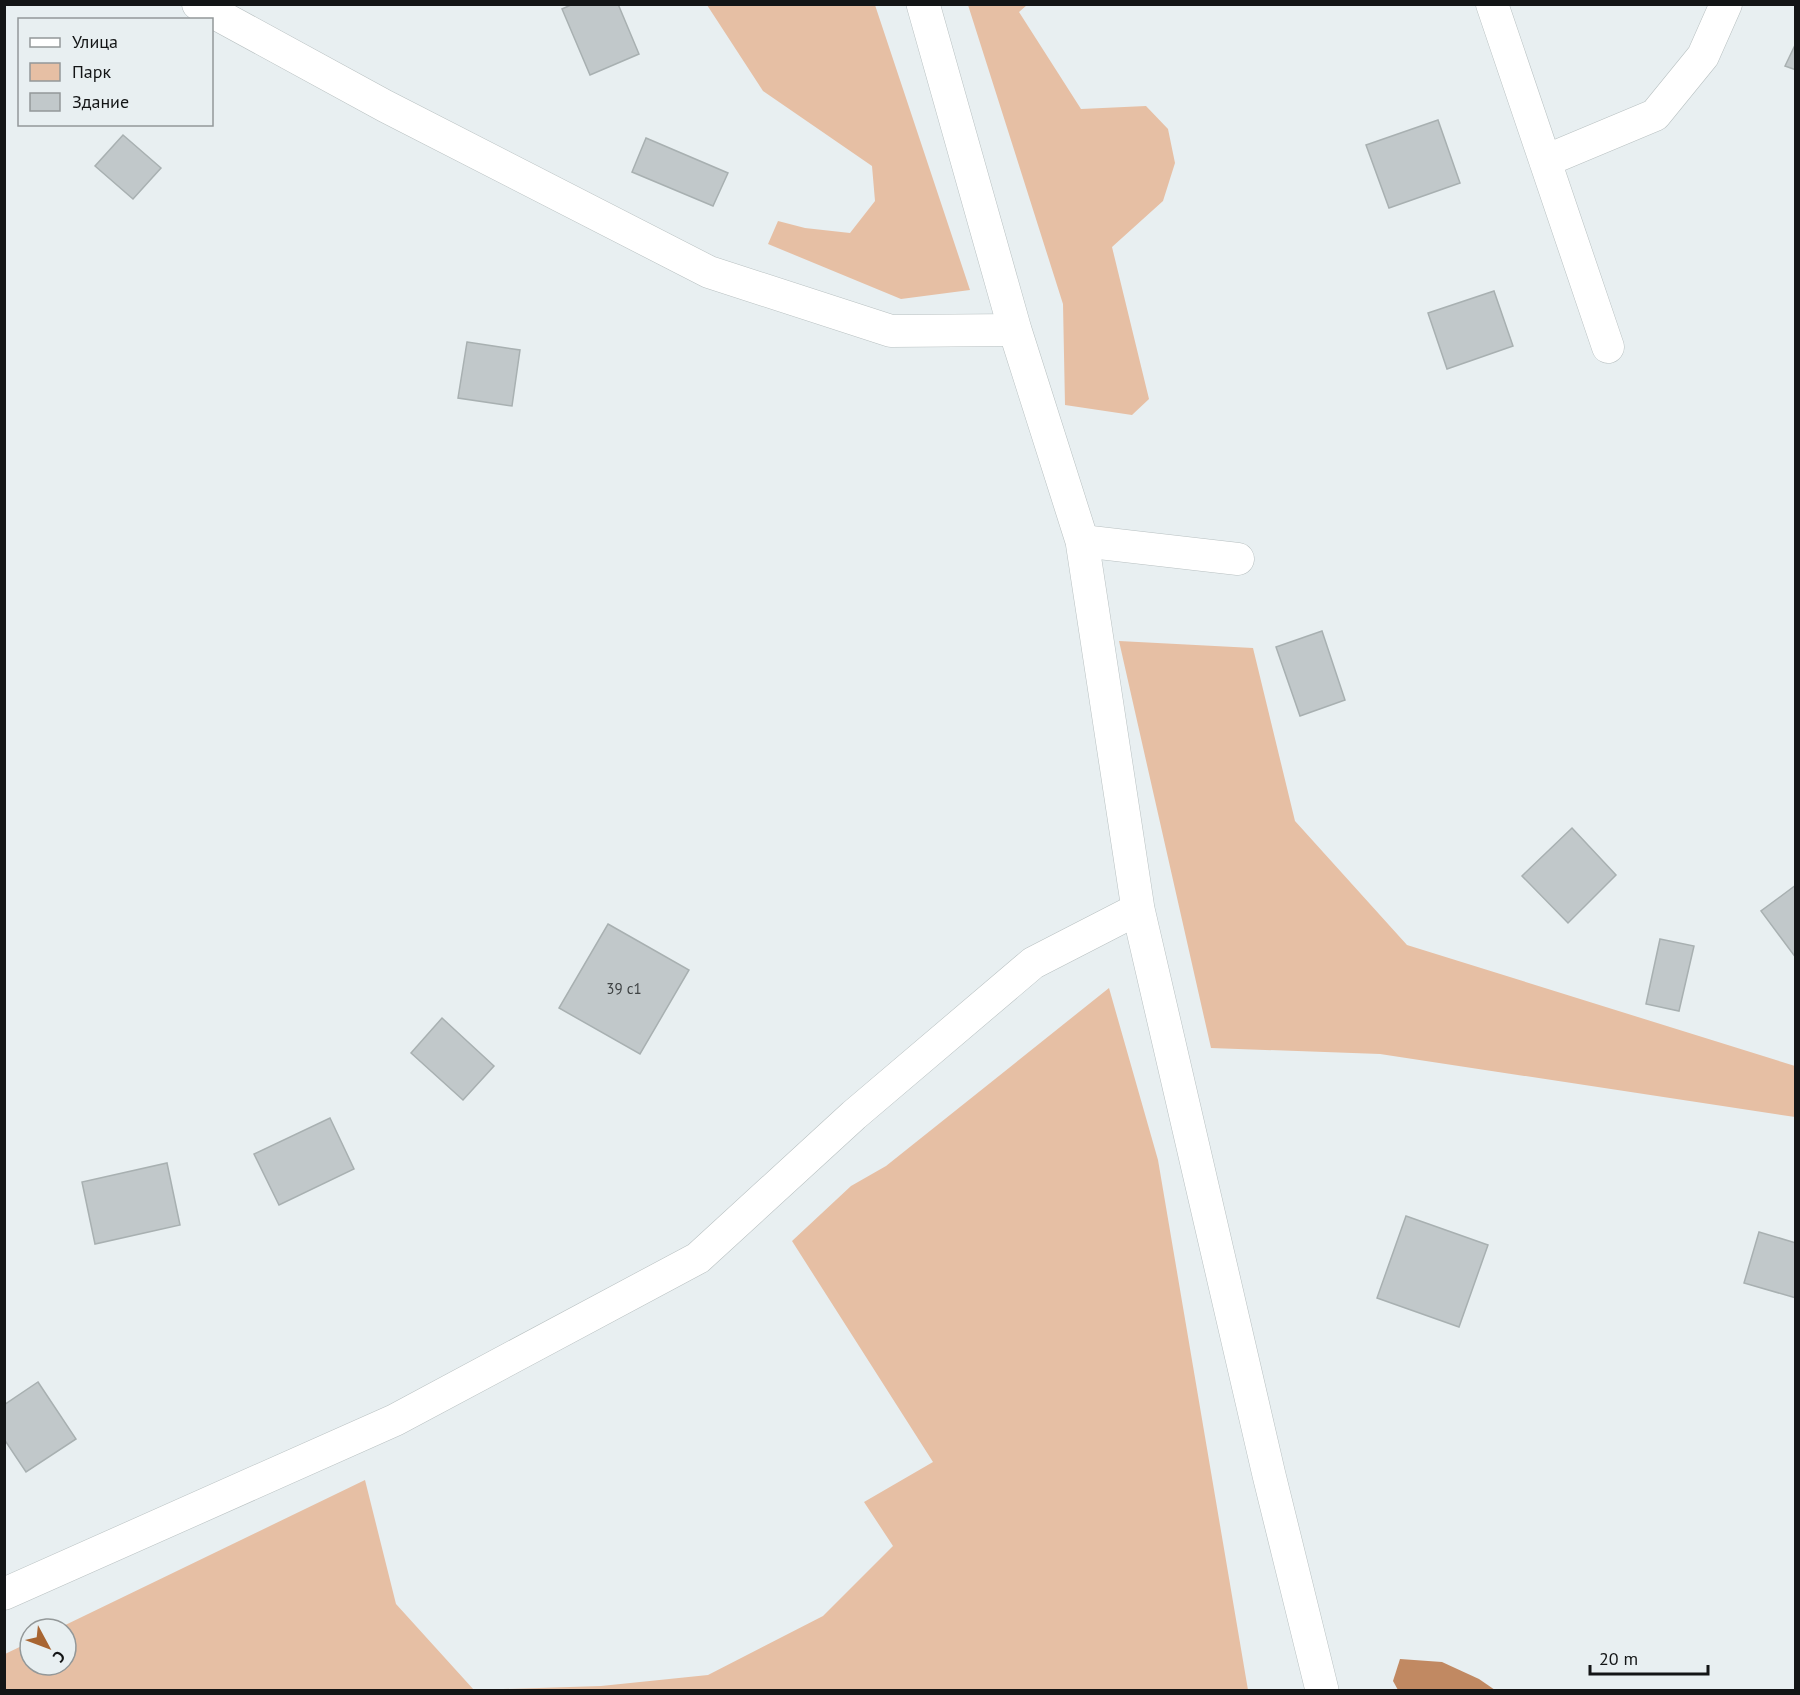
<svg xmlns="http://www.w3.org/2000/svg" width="1800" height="1695" viewBox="0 0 1800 1695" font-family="'PT Sans',sans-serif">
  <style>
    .green { fill: #e6bfa4 }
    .water { fill: #c18962 }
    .building { fill: #c1c8ca; stroke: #a8b0b1; stroke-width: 1.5 }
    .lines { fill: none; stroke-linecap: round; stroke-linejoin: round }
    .street-casing { stroke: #b8c0c1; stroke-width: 33 }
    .secondary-casing { stroke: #b8c0c1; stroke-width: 34 }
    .street { stroke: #fff; stroke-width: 32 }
    .secondary { stroke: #fff; stroke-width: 33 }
    .labels { text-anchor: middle; stroke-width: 5; stroke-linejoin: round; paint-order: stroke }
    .number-label { font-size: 15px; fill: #3e4243 }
  </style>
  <rect width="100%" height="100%" fill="#e8eff1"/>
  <path class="green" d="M 707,5 L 875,5 L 970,290 L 901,299 L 768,244 L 778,221 L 805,228 L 850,233 L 875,201 L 872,166 L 763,91 Z
    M 968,5 L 1027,5 L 1019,12 L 1081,109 L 1146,106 L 1168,129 L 1175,163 L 1163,201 L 1112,247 L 1149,399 L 1132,415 L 1065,405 L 1063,304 Z
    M 1119,641 L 1253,648 L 1295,821 L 1407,945 L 1795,1066 L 1795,1117 L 1380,1054 L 1211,1048 Z
    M 1109,988 L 1158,1160 L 1248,1690 L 5,1690 L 5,1654 L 30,1642 L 30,1665 L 66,1665 L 66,1629 L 57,1629 L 365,1480 L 396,1604 L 474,1690 L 601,1686 L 708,1675 L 823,1616 L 893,1546 L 864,1502 L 933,1462 L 792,1241 L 851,1186 L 886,1166 Z"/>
  <path class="water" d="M 1400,1659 L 1442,1662 L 1479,1679 L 1495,1690 L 1398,1690 L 1393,1681 Z"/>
  <path class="building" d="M 573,4 L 618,4 L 639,54 L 590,75 L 562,9 Z
    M 1796,43 L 1796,70 L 1785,66 Z
    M 1438,120 L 1460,183 L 1389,208 L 1366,145 Z
    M 123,135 L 161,168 L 133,199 L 95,166 Z
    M 646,138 L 728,173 L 713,206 L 632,172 Z
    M 1494,291 L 1513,346 L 1447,369 L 1428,313 Z
    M 467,342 L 520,350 L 512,406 L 458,398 Z
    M 1322,631 L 1345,700 L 1300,716 L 1276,647 Z
    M 1572,828 L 1616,875 L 1568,923 L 1522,876 Z
    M 1796,885 L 1796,958 L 1761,911 Z
    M 608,924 L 689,970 L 640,1054 L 559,1008 Z
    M 1660,939 L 1694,946 L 1679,1011 L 1646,1004 Z
    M 442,1018 L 494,1066 L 463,1100 L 411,1053 Z
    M 330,1118 L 354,1169 L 279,1205 L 254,1154 Z
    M 167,1163 L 180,1225 L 95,1244 L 82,1182 Z
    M 1406,1216 L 1488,1245 L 1459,1327 L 1377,1298 Z
    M 1759,1232 L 1796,1243 L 1796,1298 L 1744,1283 Z
    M 38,1382 L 76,1439 L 26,1472 L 4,1439 L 4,1405 Z"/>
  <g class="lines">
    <g class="street-casing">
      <path id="street" d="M 198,4 L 385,106 L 709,272 L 891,331 L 1015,330
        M 1492,4 L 1608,347
        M 1545,161 L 1655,115 L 1703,56 L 1726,4
        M 1082,541 L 1238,559
        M 4,1594 L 395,1420 L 698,1258 L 854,1115 L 1033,963 L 1138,909"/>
    </g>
    <g class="secondary-casing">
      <path id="secondary" d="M 923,4 L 1015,330 L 1082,541 L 1138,909 L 1269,1475 L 1322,1690"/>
    </g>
    <use href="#street" class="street"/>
    <use href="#secondary" class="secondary"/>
  </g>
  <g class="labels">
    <g class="number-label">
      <text x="624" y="994">39 с1</text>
    </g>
  </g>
  <rect width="1800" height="1695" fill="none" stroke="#131516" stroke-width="12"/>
  <rect x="18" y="18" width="195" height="108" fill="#e8eff1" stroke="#939899" stroke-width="1.5"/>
  <rect x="30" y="38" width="30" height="9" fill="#ffffff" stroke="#939899" stroke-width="1.5"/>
  <text x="72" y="48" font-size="18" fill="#131516">Улица</text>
  <rect x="30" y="63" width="30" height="18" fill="#e6bfa4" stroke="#939899" stroke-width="1.5"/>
  <text x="72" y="78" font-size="18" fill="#131516">Парк</text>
  <rect x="30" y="93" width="30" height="18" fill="#c1c8ca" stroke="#939899" stroke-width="1.5"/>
  <text x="72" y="108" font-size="18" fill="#131516">Здание</text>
  <g transform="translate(48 1647) rotate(131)"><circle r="28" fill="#e8eff1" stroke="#939899" stroke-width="1.5"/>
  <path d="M0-4.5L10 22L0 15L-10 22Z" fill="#a86532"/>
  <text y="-9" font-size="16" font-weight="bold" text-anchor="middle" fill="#131516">С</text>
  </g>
  <path d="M1590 1665v9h118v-9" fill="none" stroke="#131516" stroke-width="3"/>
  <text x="1599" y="1665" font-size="18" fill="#131516" stroke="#e8eff1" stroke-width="4.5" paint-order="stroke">20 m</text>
</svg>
